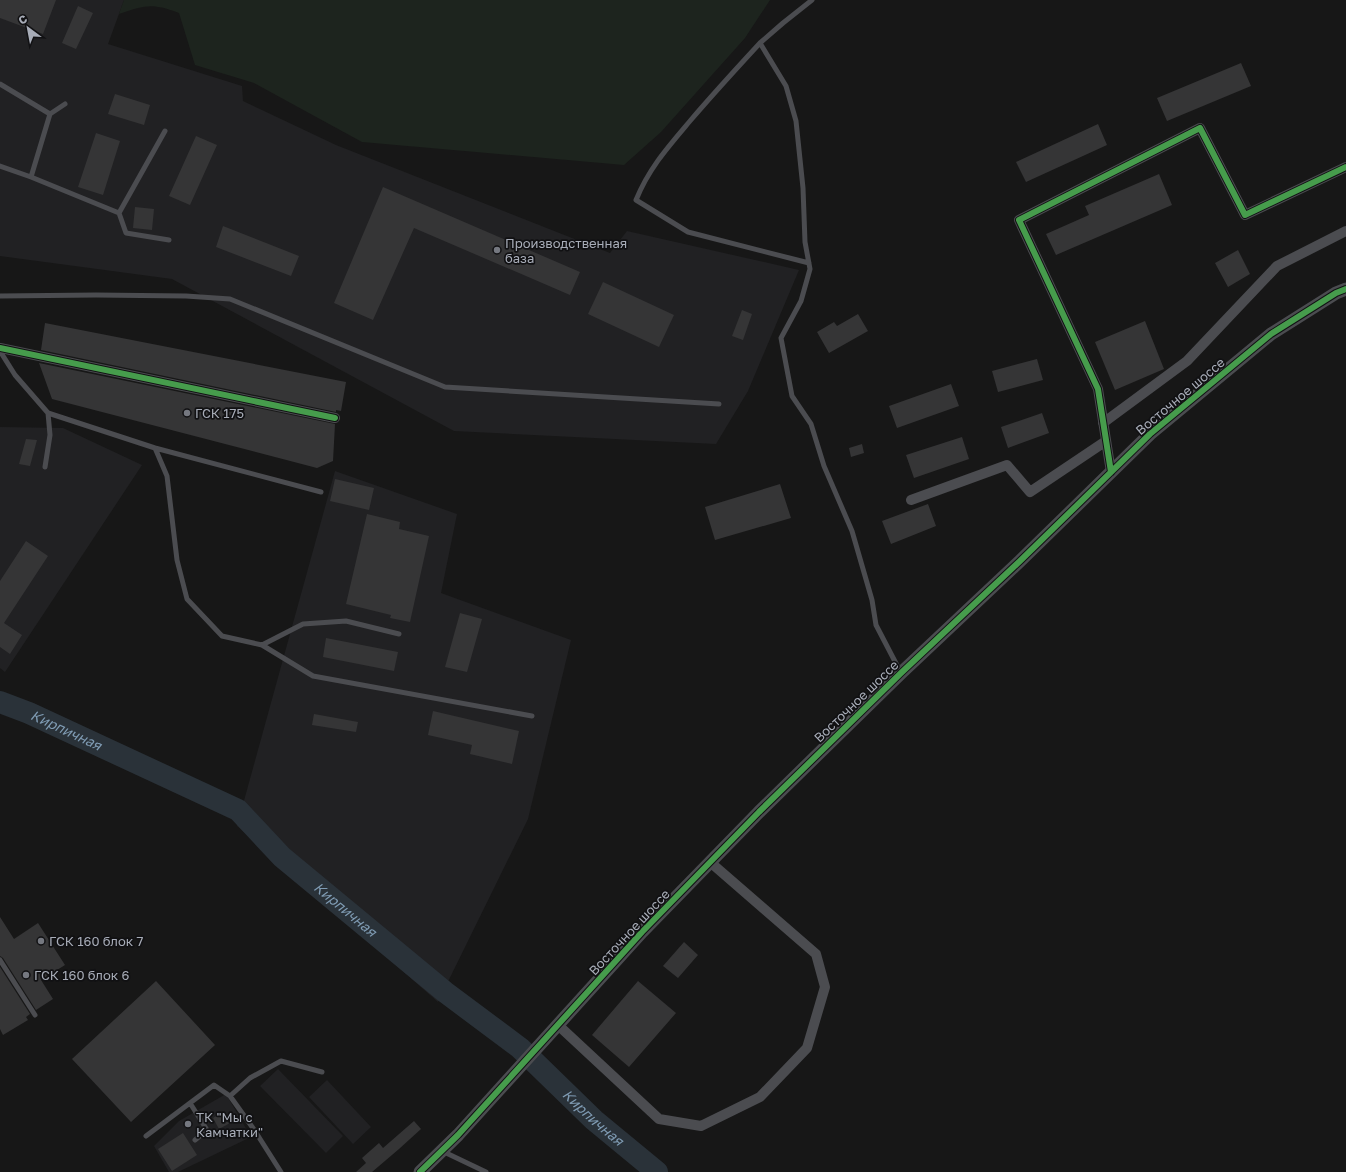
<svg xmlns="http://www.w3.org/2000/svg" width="1346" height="1172" viewBox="0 0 1346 1172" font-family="'Golos Text',sans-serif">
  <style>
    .built { fill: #212123 }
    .green { fill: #1d241e }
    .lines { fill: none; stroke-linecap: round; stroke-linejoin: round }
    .river { stroke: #2a3239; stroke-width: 22 }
    .building { fill: #353536 }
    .service { stroke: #4b4c50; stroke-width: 5 }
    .minor { stroke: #4b4c50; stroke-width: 10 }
    .tertiary { stroke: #4b4c50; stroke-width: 13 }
    .cycleway-casing { stroke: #111113; stroke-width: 8 }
    .cycleway { stroke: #469c4c; stroke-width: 6 }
    .poi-dot { fill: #757880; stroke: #111113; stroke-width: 1.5 }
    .labels { text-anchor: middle; stroke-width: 3.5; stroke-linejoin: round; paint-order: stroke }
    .poi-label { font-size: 13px; fill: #a8adb8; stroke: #111113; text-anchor: start }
    .street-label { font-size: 13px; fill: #a8adb8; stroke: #111113 }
    .water-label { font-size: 14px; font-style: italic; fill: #7f9bb3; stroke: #111113 }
  </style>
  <rect width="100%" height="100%" fill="#171717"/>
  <path class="built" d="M 0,0 L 124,0 L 108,44 L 242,86 L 243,101 L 336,145 L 610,253 L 627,231 L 799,270 L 748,391 L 716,444 L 454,431 L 172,279 L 0,256 Z
    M 0,427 L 63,428 L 142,465 L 5,672 L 0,668 Z
    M 335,471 L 457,514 L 441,593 L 571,640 L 528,819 L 438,1002 L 237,826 Z
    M 278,1069 L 343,1136 L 326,1153 L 260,1086 Z
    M 327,1080 L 371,1127 L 353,1144 L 309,1097 Z
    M 226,1094 L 251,1137 L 178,1172 L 169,1172 L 154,1146 L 179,1121 Z"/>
  <path class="green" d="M 124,0 L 770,0 L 745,38 L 661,132 L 624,165 L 362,142 L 254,83 L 195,65 L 179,13 C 152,3 146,5 119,14 Z"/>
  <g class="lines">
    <path class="river" id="s1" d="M 0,702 L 29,713 L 238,810 L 282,857 L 445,992 L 520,1048 L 594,1120 L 657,1172"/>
  </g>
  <path class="building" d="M 0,0 L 56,0 L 43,34 L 0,18 Z
    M 78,6 L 93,13 L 76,49 L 62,43 Z
    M 1241,63 L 1251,86 L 1167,121 L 1157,98 Z
    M 115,94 L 150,105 L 144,125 L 108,114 Z
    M 1098,124 L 1107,145 L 1026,182 L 1016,162 Z
    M 96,133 L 120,141 L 103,195 L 78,187 Z
    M 196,136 L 217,145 L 190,205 L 169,196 Z
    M 1159,174 L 1172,205 L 1056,255 L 1046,234 L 1089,215 L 1085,206 Z
    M 383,187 L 580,272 L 570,295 L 414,228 L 373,320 L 334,303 Z
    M 135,207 L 154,209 L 152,230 L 133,228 Z
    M 223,226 L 299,256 L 291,276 L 216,247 Z
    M 1238,250 L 1250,274 L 1228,287 L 1215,263 Z
    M 603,282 L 674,315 L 659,347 L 588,314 Z
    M 742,310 L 752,314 L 743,340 L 732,336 Z
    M 858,314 L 868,331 L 829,353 L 817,332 L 834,322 L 837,326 Z
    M 1145,321 L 1164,369 L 1115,390 L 1095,342 Z
    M 45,323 L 346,382 L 341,411 L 336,410 L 336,412 L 41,350 Z
    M 1037,359 L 1043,380 L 998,392 L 992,371 Z
    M 39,363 L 335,424 L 333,461 L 317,468 L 52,399 Z
    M 951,384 L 959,406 L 897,428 L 889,406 Z
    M 1042,413 L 1049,433 L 1008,448 L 1001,427 Z
    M 962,437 L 969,459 L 914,478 L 906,455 Z
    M 26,439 L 37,440 L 30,466 L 19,464 Z
    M 862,444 L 864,453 L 851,457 L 849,448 Z
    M 335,479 L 374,488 L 369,510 L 330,501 Z
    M 780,484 L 791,518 L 715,540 L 705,507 Z
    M 928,504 L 936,526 L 891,544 L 882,521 Z
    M 367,514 L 400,522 L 399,529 L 429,536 L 410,622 L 390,618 L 391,615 L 346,604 Z
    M 26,541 L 48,556 L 4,623 L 22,635 L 10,654 L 0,647 L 0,581 Z
    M 460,613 L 482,619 L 467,672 L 445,667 Z
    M 326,638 L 398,652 L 394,671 L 323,657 Z
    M 433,711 L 519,731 L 512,764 L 470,754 L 472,745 L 428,735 Z
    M 314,714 L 358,722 L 356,732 L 312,725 Z
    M 0,917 L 14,939 L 38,923 L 65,965 L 41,980 L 53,999 L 36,1010 L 3,958 L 0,956 Z
    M 684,942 L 698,955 L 678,978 L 663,966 Z
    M 0,967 L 30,1014 L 26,1017 L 28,1020 L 3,1035 L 0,1029 Z
    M 156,981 L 215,1045 L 131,1122 L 72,1059 Z
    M 638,981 L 676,1013 L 629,1067 L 592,1035 Z
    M 223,1112 L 230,1123 L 219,1129 L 213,1118 Z
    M 414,1121 L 421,1129 L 399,1149 L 372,1172 L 356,1172 L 366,1163 L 362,1158 L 379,1143 L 383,1148 Z
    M 183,1133 L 197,1155 L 172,1171 L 158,1149 Z"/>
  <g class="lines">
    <path class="service" d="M 812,0 L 783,23 L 760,43 L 786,86 L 796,121 L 803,188 L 805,242 L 810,269 L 801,301 L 781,338 L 792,396 L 811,424 L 824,466 L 852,531 L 872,600 L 876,625 L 901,673
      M 760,43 C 736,69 713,94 690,121 C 668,147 649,168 636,200 L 688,232 L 809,263
      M 0,84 L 50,114 L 31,177 L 0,166
      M 50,114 L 65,104
      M 31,177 L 119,213 L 165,131
      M 119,213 L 126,233 L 169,240
      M 0,296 L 96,295 L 186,296 L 230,299 L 445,387 L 719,404
      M 0,351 L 15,375 L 48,413 L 155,448 L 321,492
      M 155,448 L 167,476 L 177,560 L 187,599 L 222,636 L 262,645 L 303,624 L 346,621 L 399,634
      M 45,467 L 50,435 L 48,413
      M 262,645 L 313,676 L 532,716
      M 0,960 L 35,1015
      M 230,1096 L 250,1078 L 281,1061 L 322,1072
      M 190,1103 L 207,1130 L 195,1140
      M 146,1136 L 214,1085 L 230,1096 L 255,1131 L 281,1172
      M 442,1151 L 486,1172"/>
    <path class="minor" d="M 0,348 L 335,418
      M 1103,423 L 1187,361 L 1277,266 L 1346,231
      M 1111,472 L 1098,389 L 1019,220 L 1200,128 L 1245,215 L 1346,167
      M 911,500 L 1007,465 L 1030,492 L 1106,441
      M 558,1025 L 659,1119 L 701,1126 L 760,1097 L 807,1048 L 825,987 L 816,954 L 710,862"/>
    <path class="tertiary" d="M 420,1172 L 458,1135 L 642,932 L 759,812 L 901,673 L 1020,561 L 1150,434 L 1271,334 L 1336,293 L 1346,289"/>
    <g class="cycleway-casing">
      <path id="cycleway" d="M 0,348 L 335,418
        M 1111,472 L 1098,389 L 1019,220 L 1200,128 L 1245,215 L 1346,167
        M 420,1172 L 458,1135 L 642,932 L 759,812 L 901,673 L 1020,561 L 1150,434 L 1271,334 L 1336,293 L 1346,289"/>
    </g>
    <use href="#cycleway" class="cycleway"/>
  </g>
  <g class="poi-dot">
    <circle cx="497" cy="250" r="4"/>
    <circle cx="187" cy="413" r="4"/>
    <circle cx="41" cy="941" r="4"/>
    <circle cx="26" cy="975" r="4"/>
    <circle cx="188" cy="1124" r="4"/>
  </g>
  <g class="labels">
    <g class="poi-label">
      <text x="505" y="248">Производственная<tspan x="505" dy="15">база</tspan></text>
      <text x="195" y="418">ГСК 175</text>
      <text x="49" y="946">ГСК 160 блок 7</text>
      <text x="34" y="980">ГСК 160 блок 6</text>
      <text x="196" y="1122">ТК "Мы с<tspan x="196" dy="15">Камчатки"</tspan></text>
    </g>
    <g class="street-label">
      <text transform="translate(1180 396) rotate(-40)" y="5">Восточное шоссе</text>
      <text transform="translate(856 701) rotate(-44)" y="5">Восточное шоссе</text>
      <text transform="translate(629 932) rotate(-47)" y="5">Восточное шоссе</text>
    </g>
    <g class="water-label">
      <text dy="5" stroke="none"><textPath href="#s1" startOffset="72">Кирпичная</textPath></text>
      <text dy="5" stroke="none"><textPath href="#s1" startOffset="408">Кирпичная</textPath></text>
      <text dy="5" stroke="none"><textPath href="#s1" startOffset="732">Кирпичная</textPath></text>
    </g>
  </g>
  <g transform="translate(28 28) rotate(328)" stroke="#111113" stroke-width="3" paint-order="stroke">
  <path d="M0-3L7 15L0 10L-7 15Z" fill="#a8adb8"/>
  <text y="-6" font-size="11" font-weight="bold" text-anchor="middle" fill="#a8adb8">С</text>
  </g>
</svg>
